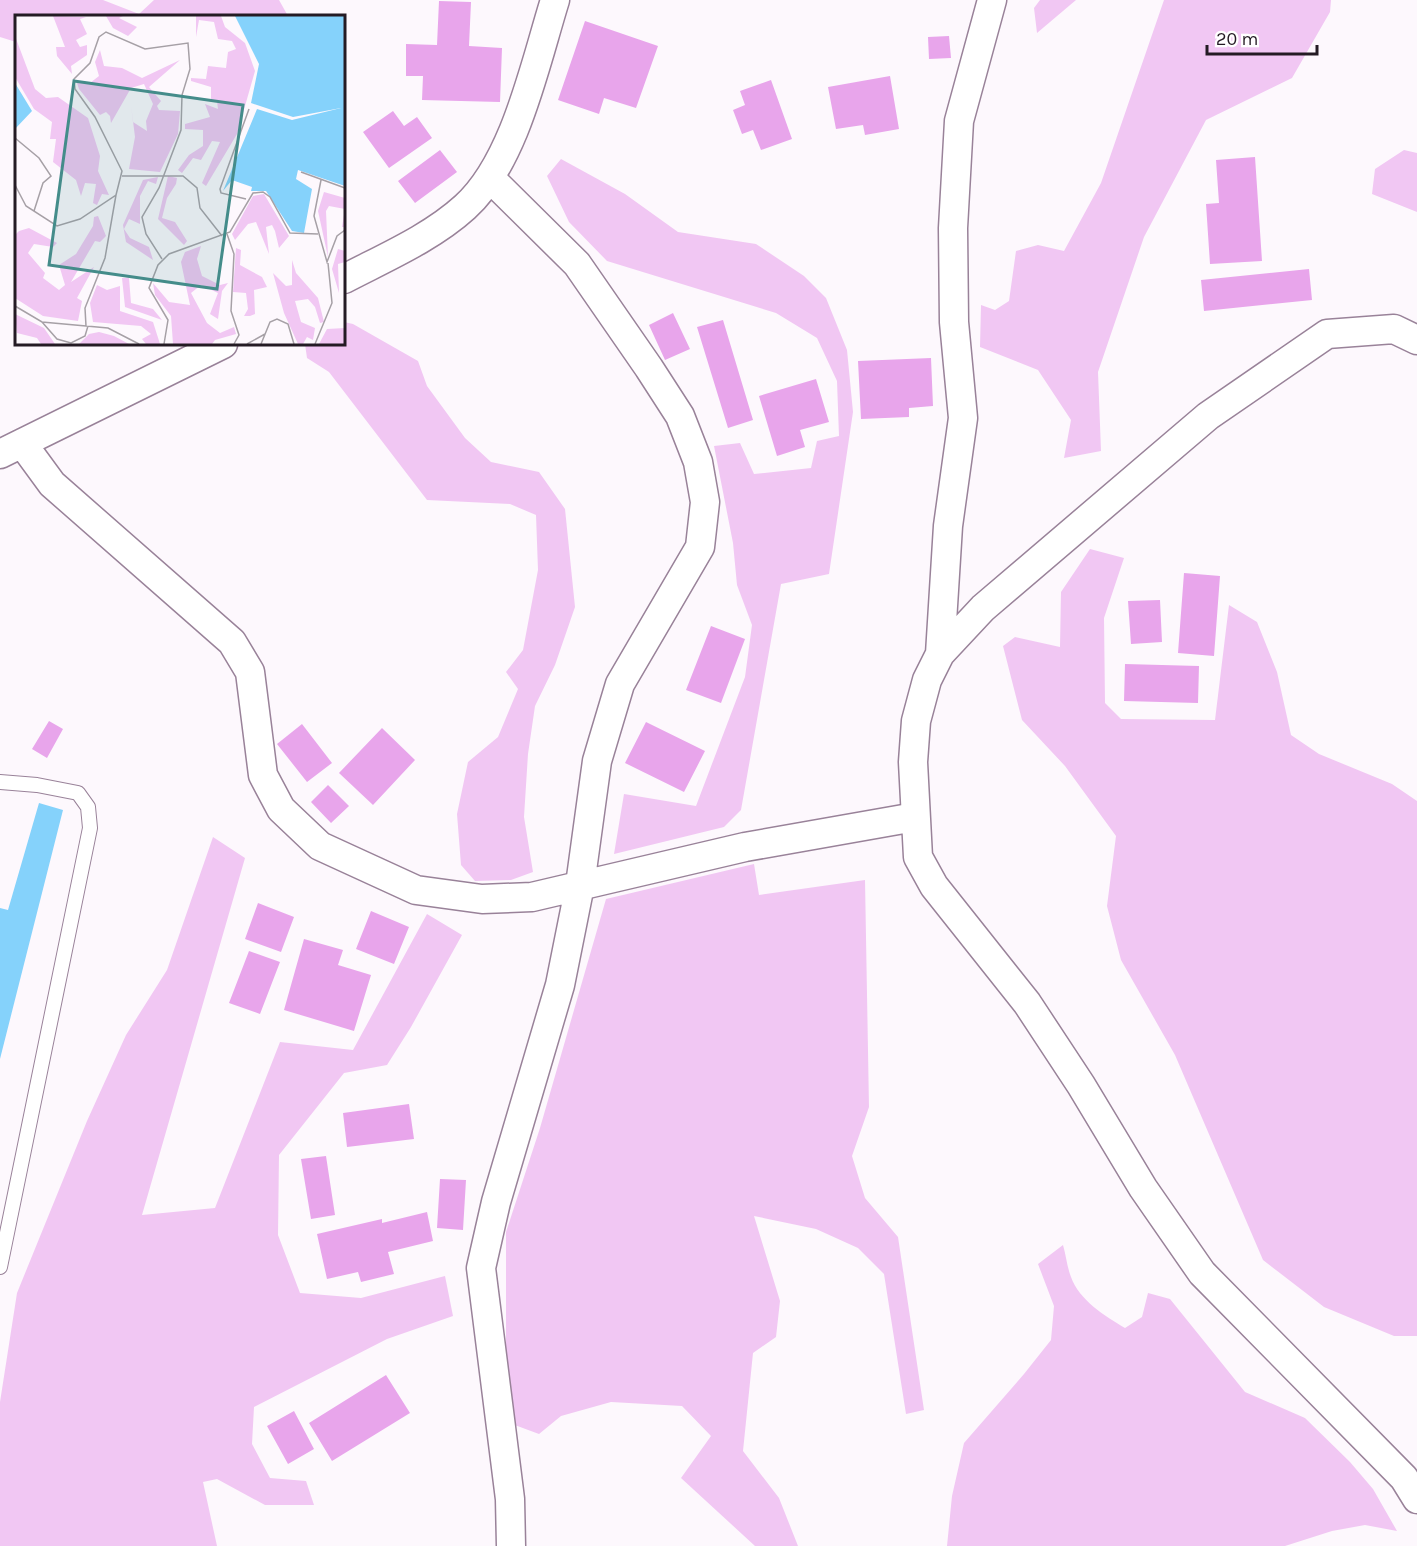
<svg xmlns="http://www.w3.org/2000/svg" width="1417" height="1546" viewBox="0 0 1417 1546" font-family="Karla,sans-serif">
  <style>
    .green { fill: #f1c7f3 }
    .water { fill: #85d2fb }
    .building { fill: #e8a5eb }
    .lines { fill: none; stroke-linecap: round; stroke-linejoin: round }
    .service-casing { stroke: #998299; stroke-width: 16 }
    .minor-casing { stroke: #998299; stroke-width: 31 }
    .service { stroke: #fff; stroke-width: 14 }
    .minor { stroke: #fff; stroke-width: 28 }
    .inset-road { fill: none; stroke: #a6a0a6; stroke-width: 1.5 }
    .view { fill: #448c8a; fill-opacity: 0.15; stroke: #448c8a; stroke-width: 3 }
    .inset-edge { fill: none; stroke: #241b24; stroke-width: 3 }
  </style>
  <rect width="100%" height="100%" fill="#fdf8fd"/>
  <path class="green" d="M 0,0 L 103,0 L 139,14 L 154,0 L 279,0 L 288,16 L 16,16 L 16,42 L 0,37 Z
    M 1040,0 L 1076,0 L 1037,33 L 1034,8 Z
    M 1164,0 L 1331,0 L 1330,12 L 1292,78 L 1206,120 L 1144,237 L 1098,372 L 1101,451 L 1064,458 L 1071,420 L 1038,370 L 980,347 L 981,305 L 995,310 L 1009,301 L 1016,251 L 1038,245 L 1064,251 L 1101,183 Z
    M 1404,150 L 1417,153 L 1417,212 L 1372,194 L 1375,169 Z
    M 561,159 L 625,194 L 678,232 L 756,244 L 804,276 L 826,298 L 847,350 L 853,412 L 829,574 L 781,584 L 741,810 L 724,827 L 614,854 L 624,794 L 696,806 L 745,677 L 752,625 L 737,585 L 733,543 L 714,446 L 740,443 L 754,474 L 811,468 L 817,441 L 839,436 L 837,381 L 817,338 L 776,313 L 607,261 L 569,222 L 547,176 Z
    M 344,322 L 353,324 L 418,361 L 427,386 L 465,438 L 491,462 L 539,472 L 565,509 L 575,607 L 555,665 L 535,706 L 528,754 L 524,817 L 533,872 L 511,880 L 475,881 L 461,865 L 457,814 L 468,762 L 498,737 L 518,689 L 506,672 L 523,650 L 538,570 L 536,515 L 510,504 L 427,500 L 329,372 L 307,358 L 305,344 L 344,344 Z
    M 1090,549 L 1124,558 L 1104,618 L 1105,703 L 1121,719 L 1215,720 L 1229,605 L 1257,622 L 1277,672 L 1291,735 L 1319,754 L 1392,784 L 1417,801 L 1417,1336 L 1394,1336 L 1324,1307 L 1263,1260 L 1175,1055 L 1121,960 L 1107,906 L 1116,836 L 1065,766 L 1022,720 L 1003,646 L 1015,637 L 1060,647 L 1061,592 Z
    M 213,837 L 245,858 L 142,1215 L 215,1208 L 280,1042 L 353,1050 L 427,914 L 462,935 L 411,1027 L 387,1065 L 344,1073 L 279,1155 L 278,1235 L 300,1293 L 361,1298 L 445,1276 L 453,1316 L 387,1339 L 254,1407 L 252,1444 L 270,1478 L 306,1481 L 314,1505 L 265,1505 L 217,1479 L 203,1482 L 217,1546 L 0,1546 L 0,1402 L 17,1293 L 87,1121 L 126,1035 L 167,970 Z
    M 754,864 L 759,895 L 865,880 L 869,1107 L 852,1156 L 865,1198 L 898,1237 L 924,1410 L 906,1414 L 884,1274 L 858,1248 L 816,1229 L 754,1216 L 780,1301 L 776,1337 L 753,1353 L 743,1451 L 779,1498 L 798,1546 L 755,1546 L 681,1478 L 711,1436 L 682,1406 L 611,1402 L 561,1416 L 539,1434 L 512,1424 L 506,1376 L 506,1232 L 540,1128 L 606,899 Z
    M 1063,1245 C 1066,1255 1067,1267 1071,1277 C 1079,1300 1105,1316 1125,1328 L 1142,1317 L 1148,1293 L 1170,1299 L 1245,1392 L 1305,1418 L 1350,1462 L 1373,1489 L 1397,1531 L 1365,1525 L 1332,1531 L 1285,1546 L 947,1546 L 952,1496 L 964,1443 L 1024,1374 L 1051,1340 L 1054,1306 L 1038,1264 Z"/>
  <path class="water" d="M 39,803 L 63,810 L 0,1059 L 0,908 L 8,910 Z"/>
  <path class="building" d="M 439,1 L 471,2 L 469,46 L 502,48 L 500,102 L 422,100 L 423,76 L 406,76 L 406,44 L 437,45 Z
    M 585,21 L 658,46 L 636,108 L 604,98 L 599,114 L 558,100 Z
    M 949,36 L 951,58 L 929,59 L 928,37 Z
    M 890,76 L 899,129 L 865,135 L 863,125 L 836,129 L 828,87 Z
    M 771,80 L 792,139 L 761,150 L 753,130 L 742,134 L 733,110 L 745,105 L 740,91 Z
    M 393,111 L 404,126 L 417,117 L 432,138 L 389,168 L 363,132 Z
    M 440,150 L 457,172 L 415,203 L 398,181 Z
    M 1255,157 L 1262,261 L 1210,264 L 1206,204 L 1219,203 L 1216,160 Z
    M 1309,269 L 1312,300 L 1204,311 L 1201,280 Z
    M 673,313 L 690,349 L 665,360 L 649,325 Z
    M 723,320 L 753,420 L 728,428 L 697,327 Z
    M 931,358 L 933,406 L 909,408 L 909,417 L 861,419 L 858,361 Z
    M 816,379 L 829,422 L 800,430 L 805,447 L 777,456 L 759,396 Z
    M 1184,573 L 1220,576 L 1214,656 L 1178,653 Z
    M 1160,600 L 1162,642 L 1131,644 L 1128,601 Z
    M 711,626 L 745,639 L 721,703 L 686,690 Z
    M 1125,664 L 1199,666 L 1198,703 L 1124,701 Z
    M 49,721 L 63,729 L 47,758 L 32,749 Z
    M 646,722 L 705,751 L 684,792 L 625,763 Z
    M 302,724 L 332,763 L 307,782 L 277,744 Z
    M 382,728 L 415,760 L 373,805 L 339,773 Z
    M 328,785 L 349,806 L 331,823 L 311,802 Z
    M 258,903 L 294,917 L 281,952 L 245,939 Z
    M 371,911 L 409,927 L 394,964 L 356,949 Z
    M 304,939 L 343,950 L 338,965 L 371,975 L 354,1031 L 284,1010 Z
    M 249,951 L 280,962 L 260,1014 L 229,1003 Z
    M 409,1104 L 414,1139 L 347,1147 L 343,1113 Z
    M 326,1156 L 335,1215 L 311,1219 L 301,1159 Z
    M 440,1179 L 466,1180 L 463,1230 L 437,1228 Z
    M 427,1212 L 433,1241 L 388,1252 L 394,1274 L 361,1282 L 358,1272 L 327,1279 L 317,1234 L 382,1219 L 382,1223 Z
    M 386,1375 L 410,1413 L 332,1461 L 309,1423 Z
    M 294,1411 L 314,1449 L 288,1464 L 267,1426 Z"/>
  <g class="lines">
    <g class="service-casing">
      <path id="service" d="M 0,782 L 37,785 L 78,793 L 88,807 L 90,828 L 0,1267"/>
    </g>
    <g class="minor-casing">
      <path id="minor" d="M 490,178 L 577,264 L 649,368 L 680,416 L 698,462 L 705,502 L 700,547 L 620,684 L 597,761 L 580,885 L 560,985 L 496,1202 L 481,1268 L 510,1499 L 511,1546
        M 344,279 C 384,258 431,238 465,207 C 515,162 535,64 555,0
        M 1417,340 L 1394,329 L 1327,334 L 1208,416 L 983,608 L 940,654 L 927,680 L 916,721 L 913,762 L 918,857 L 934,886 L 1027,1003 L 1081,1085 L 1143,1188 L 1202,1273 L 1404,1478 L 1417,1499
        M 22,443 L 52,484 L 232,642 L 250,672 L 263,775 L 281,809 L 320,846 L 416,890 L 482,899 L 532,897 L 745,847 L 915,817
        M 0,454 L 223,344
        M 940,654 L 948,526 L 963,418 L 954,322 L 953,228 L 959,121 L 992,0"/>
    </g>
    <use href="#service" class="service"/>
    <use href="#minor" class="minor"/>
  </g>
  <g transform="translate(15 15)">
    <rect width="330" height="330" fill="#fdf8fd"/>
    <path d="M 38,1 L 71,2 L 65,4 L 72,19 L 61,25 L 65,32 L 72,30 L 72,40 L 56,51 L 57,59 L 42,41 L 41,32 L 50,32 ZM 91,1 L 108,1 L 104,3 L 122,12 L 113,21 L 98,13 ZM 181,1 L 206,1 L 210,12 L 230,28 L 240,56 L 222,119 L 191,171 L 187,168 L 205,127 L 197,126 L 186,145 L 178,143 L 167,158 L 163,155 L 174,140 L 188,131 L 188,115 L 170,114 L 170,109 L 195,102 L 190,89 L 203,94 L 202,86 L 196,85 L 196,72 L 176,66 L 176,63 L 191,64 L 193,51 L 211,53 L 213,37 L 221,34 L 217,26 L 203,24 L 199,7 L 184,5 L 181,22 ZM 0,21 L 20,74 L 31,83 L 43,82 L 73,103 L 85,141 L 83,156 L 94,180 L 87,179 L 82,190 L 78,188 L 81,169 L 70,168 L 66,181 L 61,165 L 38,147 L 41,124 L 35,124 L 37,107 L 19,94 L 0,62 ZM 85,35 L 89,51 L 107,53 L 127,63 L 165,45 L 134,72 L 146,86 L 142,91 L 144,95 L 165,96 L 163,119 L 145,157 L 114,154 L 120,122 L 116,90 L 118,107 L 132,116 L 131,106 L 138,89 L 129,69 L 116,73 L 96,108 L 95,101 L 91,97 L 85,100 L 64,74 L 62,68 L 75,68 L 84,61 L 80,47 ZM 153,161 L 162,163 L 161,169 L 152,183 L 147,203 L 160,207 L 172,226 L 169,230 L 143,204 ZM 143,162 L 141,169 L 133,166 L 125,181 L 125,209 L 114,204 L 109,214 L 115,223 L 134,232 L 138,245 L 111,227 L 108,210 L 128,165 ZM 309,177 L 330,183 L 330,212 L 327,212 L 330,194 L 314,191 L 311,196 L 313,242 L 303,196 ZM 249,179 L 274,221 L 264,233 L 260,216 L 257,210 L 251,212 L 254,239 L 241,207 L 233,209 L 220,225 L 217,219 L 238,181 ZM 83,201 L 91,221 L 85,227 L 80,226 L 56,267 L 79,252 L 62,283 L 67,286 L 63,306 L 28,301 L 0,283 L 0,220 L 4,216 L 14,213 L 42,228 L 38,232 L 19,229 L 13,238 L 30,258 L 28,263 L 44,275 L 50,270 L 44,250 L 61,239 L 78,211 L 79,202 ZM 186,231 L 182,244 L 187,261 L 205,270 L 213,268 L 207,276 L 203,304 L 195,299 L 203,278 L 186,270 L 176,278 L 192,308 L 205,318 L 219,312 L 221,319 L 200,325 L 197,329 L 158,329 L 156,301 L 140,280 L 138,268 L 154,287 L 175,290 L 166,247 L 170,237 ZM 221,233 L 226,235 L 225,250 L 247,262 L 252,272 L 239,275 L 240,299 L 235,301 L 229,301 L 233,294 L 231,278 L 218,277 ZM 323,234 L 330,236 L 330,247 L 323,249 L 324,278 L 317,254 ZM 277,245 L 281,258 L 303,283 L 309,307 L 305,308 L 300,292 L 293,284 L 280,286 L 286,307 L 300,313 L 298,325 L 292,322 L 288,329 L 283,329 L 269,298 L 258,258 L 271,271 L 277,270 ZM 107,263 L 114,263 L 116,288 L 138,294 L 147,305 L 110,292 ZM 82,270 L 92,275 L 105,271 L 105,296 L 138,307 L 145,329 L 131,329 L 127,324 L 136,319 L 126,311 L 78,307 L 75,288 ZM 0,299 L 29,313 L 40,329 L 26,329 L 22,323 L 2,318 ZM 330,313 L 330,329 L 304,329 L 312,314 ZM 84,317 L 99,321 L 114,329 L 64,329 L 74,319 Z" fill="#f1c7f3"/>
    <path d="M 220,1 L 330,1 L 330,171 L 283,155 L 281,164 L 297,174 L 289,218 L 277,216 L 251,176 L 236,176 L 237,172 L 217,165 L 208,176 L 242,94 L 277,105 L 326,93 L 278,102 L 236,88 L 244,49 ZM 0,68 L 17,96 L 0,114 Z" fill="#85d2fb"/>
    <path class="inset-road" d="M 0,123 L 24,143 L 36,161 L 28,168 L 19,196M 286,157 L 330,173M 107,161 L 168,161 L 182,173 L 185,193 L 207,221M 306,165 L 299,201 L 312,247 L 322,221 L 330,215M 0,170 L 11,191 L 42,211 L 65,204 L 101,180 L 107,156 L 80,102 L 60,74 L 59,64 L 75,48 L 84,22 L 91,17 L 130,34 L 173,28 L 175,54 L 167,80 L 166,115 L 144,173 L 127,202 L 131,219 L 147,244M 231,184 L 206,178 L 205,174 L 234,94M 212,219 L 219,239 L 216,296 L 224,320 L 219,329M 0,291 L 27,307 L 93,313 L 124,329M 27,307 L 42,324 L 56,328 L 70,321 L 73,311M 71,311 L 70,293 L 90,243 L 101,180M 149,329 L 153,305 L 134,273 L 143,250 L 154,239 L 215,217 L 238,178 L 248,177 L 255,182 L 275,218 L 303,219M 232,329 L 250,319M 246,329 L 255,307 L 262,304 L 273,309 L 279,329M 300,329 L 317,288 L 313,248"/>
    <path class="view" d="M 59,66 L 228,90 L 202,274 L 34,250 Z"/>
    <rect width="330" height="330" class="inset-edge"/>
  </g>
  <path d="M1207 45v9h110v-9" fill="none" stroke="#241b24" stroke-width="3"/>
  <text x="1216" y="45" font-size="18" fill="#241b24" stroke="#ffffff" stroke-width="4.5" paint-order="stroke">20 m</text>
</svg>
